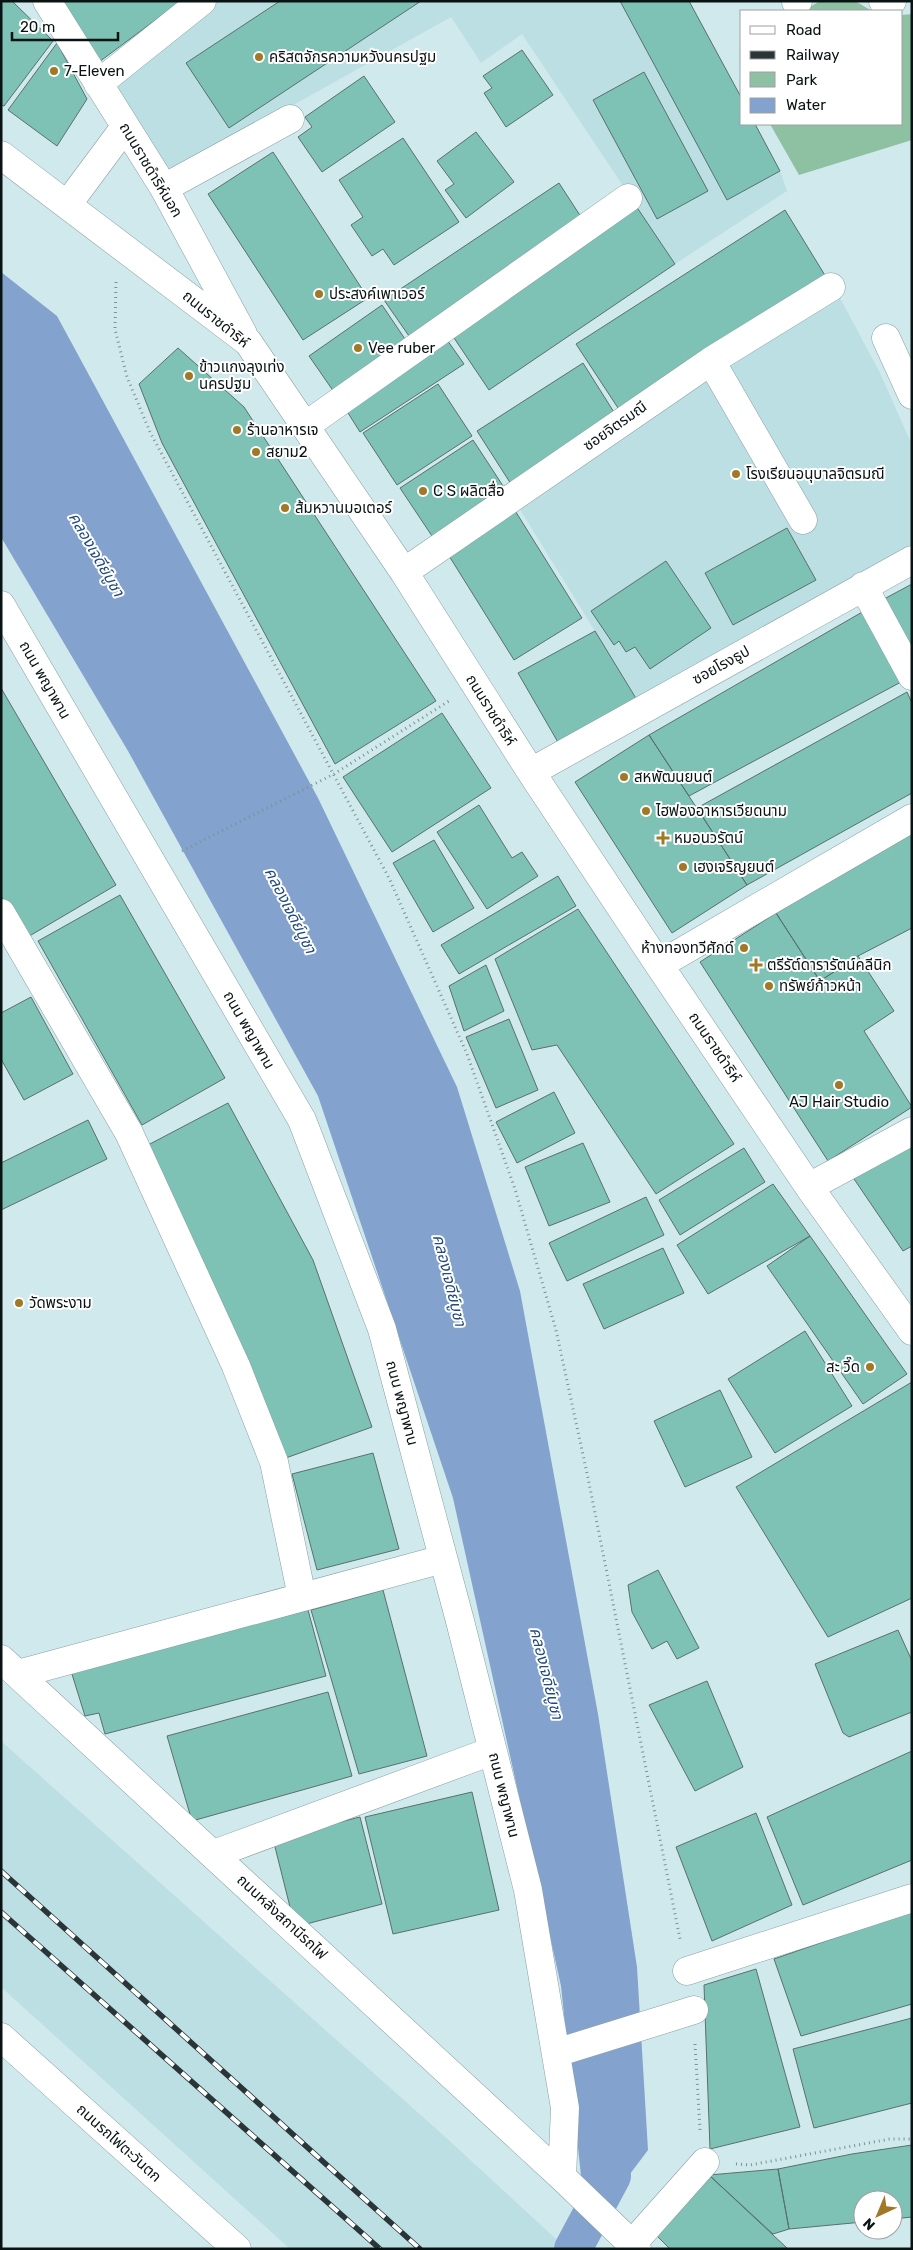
<svg xmlns="http://www.w3.org/2000/svg" width="913" height="2250" viewBox="0 0 913 2250" font-family="Rubik,'Noto Sans Thai',sans-serif">
  <style>
    .built { fill: #bcdfe4 }
    .green { fill: #8ec1a1 }
    .water { fill: #83a2cd }
    .lines { fill: none; stroke-linecap: round; stroke-linejoin: round }
    .canal { stroke: #83a2cd; stroke-width: 38 }
    .building { fill: #7dc2b5; stroke: #5a706c }
    .minor-casing { stroke: #88a0a3; stroke-width: 29 }
    .path { stroke: #7e9093; stroke-width: 3; stroke-dasharray: 1 4; stroke-linecap: butt }
    .minor { stroke: #fff; stroke-width: 28 }
    .rail-casing { stroke: #2a3537; stroke-width: 5.5 }
    .rail { stroke: #fff; stroke-width: 4; stroke-dasharray: 11; stroke-linecap: butt }
    .poi-dot { fill: #a07826; stroke: #fff; stroke-width: 2 }
    .labels { text-anchor: middle; stroke-width: 4; stroke-linejoin: round; paint-order: stroke }
    .poi-label { font-size: 15px; fill: #0a1314; stroke: #fff; text-anchor: start }
    .street-label { font-size: 15px; fill: #0a1314; stroke: #fff }
    .water-label { font-size: 16px; font-style: italic; fill: #224b81; stroke: #fff }
  </style>
  <rect width="100%" height="100%" fill="#d0e9ed"/>
  <path class="built" d="M 189,1 L 689,1 L 742,99 L 742,124 L 755,124 L 780,171 L 787,191 L 675,264 L 522,34 L 481,63 L 451,17 L 168,175 L 100,71 Z
    M 838,294 L 880,373 L 912,445 L 912,560 L 643,709 L 516,503 Z
    M 1,1741 L 442,2134 L 567,2249 L 290,2249 L 1,1987 Z"/>
  <path class="green" d="M 820,1 L 855,1 L 872,11 L 803,11 Z
    M 912,14 L 912,140 L 799,175 L 770,124 L 902,124 L 902,15 Z"/>
  <path class="water" d="M 1,272 L 57,316 L 318,798 L 457,1087 L 520,1291 L 598,1714 L 637,1967 L 648,2150 L 606,2206 L 581,2176 L 561,1986 L 453,1498 L 318,1096 L 128,751 L 1,537 Z"/>
  <g class="lines">
    <path class="canal" d="M 573,2249 L 612,2176"/>
  </g>
  <path class="building" d="M 1,1 L 12,1 L 53,41 L 4,106 L 1,105 Z
    M 57,1 L 181,1 L 99,62 Z
    M 280,1 L 421,1 L 229,128 L 186,63 Z
    M 620,1 L 689,1 L 742,99 L 742,124 L 755,124 L 780,171 L 727,200 Z
    M 57,43 L 87,99 L 57,146 L 8,110 Z
    M 522,50 L 553,95 L 506,127 L 484,93 L 492,88 L 483,76 Z
    M 644,72 L 708,191 L 657,219 L 593,100 Z
    M 364,76 L 395,122 L 322,172 L 298,137 L 312,127 L 305,117 Z
    M 476,132 L 514,182 L 466,218 L 445,190 L 454,184 L 437,161 Z
    M 403,138 L 459,222 L 394,265 L 383,249 L 372,256 L 351,225 L 363,217 L 339,180 Z
    M 273,152 L 368,298 L 303,340 L 208,194 Z
    M 559,183 L 583,220 L 409,336 L 384,300 Z
    M 636,206 L 675,264 L 489,390 L 450,332 Z
    M 785,210 L 826,277 L 620,411 L 576,344 Z
    M 382,305 L 405,339 L 334,392 L 309,356 Z
    M 445,337 L 464,364 L 360,432 L 343,405 Z
    M 178,348 L 244,407 L 436,701 L 335,764 L 162,443 L 139,384 Z
    M 583,363 L 617,417 L 511,484 L 477,431 Z
    M 438,384 L 472,436 L 397,485 L 363,433 Z
    M 473,440 L 507,492 L 434,539 L 400,488 Z
    M 514,509 L 582,618 L 514,660 L 446,551 Z
    M 787,528 L 816,580 L 733,625 L 705,573 Z
    M 666,561 L 711,628 L 650,669 L 635,647 L 626,652 L 619,641 L 614,645 L 591,611 Z
    M 912,584 L 912,651 L 884,599 Z
    M 864,611 L 901,682 L 689,796 L 649,735 Z
    M 595,631 L 637,700 L 559,744 L 518,673 Z
    M 1,688 L 116,885 L 26,938 L 1,896 Z
    M 907,692 L 912,703 L 912,793 L 747,885 L 697,808 Z
    M 442,713 L 491,788 L 392,852 L 343,777 Z
    M 649,735 L 747,885 L 672,933 L 575,782 Z
    M 479,805 L 512,858 L 522,852 L 538,876 L 487,909 L 437,832 Z
    M 912,833 L 912,928 L 858,956 L 820,981 L 776,913 Z
    M 434,840 L 474,908 L 433,932 L 393,863 Z
    M 558,876 L 576,906 L 459,974 L 441,945 Z
    M 120,895 L 225,1078 L 142,1125 L 38,941 Z
    M 578,909 L 734,1144 L 656,1194 L 557,1045 L 532,1050 L 495,959 Z
    M 776,913 L 820,981 L 858,956 L 894,1011 L 864,1031 L 912,1107 L 828,1161 L 700,962 Z
    M 486,965 L 504,1011 L 464,1031 L 449,986 Z
    M 31,997 L 73,1074 L 24,1100 L 1,1059 L 1,1013 Z
    M 509,1019 L 538,1090 L 496,1108 L 466,1037 Z
    M 554,1092 L 575,1133 L 517,1163 L 496,1122 Z
    M 228,1103 L 313,1260 L 372,1427 L 283,1459 L 148,1145 Z
    M 88,1120 L 107,1159 L 1,1210 L 1,1163 Z
    M 912,1142 L 912,1246 L 903,1251 L 852,1176 Z
    M 583,1143 L 610,1202 L 549,1226 L 525,1167 Z
    M 744,1148 L 765,1182 L 680,1235 L 659,1200 Z
    M 773,1184 L 810,1236 L 708,1294 L 677,1245 Z
    M 646,1197 L 664,1235 L 567,1281 L 549,1243 Z
    M 810,1236 L 907,1374 L 863,1404 L 767,1266 Z
    M 663,1248 L 684,1293 L 604,1329 L 583,1284 Z
    M 805,1331 L 852,1406 L 775,1453 L 728,1379 Z
    M 912,1382 L 912,1598 L 828,1637 L 736,1487 Z
    M 720,1390 L 752,1457 L 685,1487 L 654,1421 Z
    M 373,1453 L 399,1549 L 317,1570 L 292,1474 Z
    M 658,1570 L 699,1648 L 677,1659 L 667,1641 L 652,1649 L 632,1612 L 628,1585 Z
    M 383,1590 L 427,1756 L 359,1774 L 311,1610 Z
    M 308,1610 L 326,1676 L 105,1734 L 99,1713 L 85,1716 L 71,1671 Z
    M 898,1630 L 912,1661 L 912,1712 L 849,1737 L 843,1733 L 815,1664 Z
    M 707,1681 L 743,1767 L 695,1791 L 649,1705 Z
    M 328,1692 L 352,1776 L 192,1821 L 167,1736 Z
    M 912,1751 L 912,1860 L 803,1905 L 767,1817 Z
    M 472,1792 L 499,1910 L 393,1934 L 365,1817 Z
    M 756,1813 L 792,1905 L 712,1941 L 676,1847 Z
    M 360,1817 L 382,1904 L 295,1927 L 273,1839 Z
    M 912,1911 L 912,2004 L 801,2036 L 774,1959 Z
    M 756,1969 L 800,2127 L 710,2149 L 704,1985 Z
    M 912,2018 L 912,2103 L 814,2128 L 793,2049 Z
    M 912,2145 L 912,2217 L 893,2219 L 893,2200 L 863,2200 L 863,2222 L 789,2229 L 778,2169 L 852,2154 Z
    M 778,2169 L 789,2229 L 773,2234 L 709,2175 Z
    M 709,2175 L 788,2249 L 670,2249 L 654,2233 Z"/>
  <g class="lines">
    <g class="minor-casing">
      <path id="minor" d="M 47,1 L 164,188 L 243,334
        M 883,1 L 892,1
        M 796,2 L 798,1
        M 98,84 L 202,1
        M 1,155 L 248,342 L 404,572 L 531,772 L 659,965 L 809,1187 L 912,1331
        M 164,188 L 290,119
        M 67,205 L 125,127
        M 886,338 L 912,395
        M 711,361 L 803,520
        M 305,426 L 628,198
        M 404,572 L 711,361 L 831,287
        M 863,586 L 912,676
        M 1,605 L 302,1120 L 382,1329 L 460,1621 L 528,1890 L 565,2108 L 562,2177 L 637,2249
        M 531,772 L 912,560
        M 1,913 L 129,1133 L 236,1366 L 274,1462 L 302,1597
        M 659,965 L 912,818
        M 809,1187 L 912,1131
        M 1,1659 L 562,2177
        M 18,1674 L 443,1559
        M 214,1854 L 492,1751
        M 687,1971 L 912,1898
        M 1,2037 L 237,2249
        M 556,2053 L 694,2010
        M 632,2244 L 705,2162"/>
    </g>
    <path class="path" d="M 116,282 L 115,329 L 127,377 L 150,432 L 389,878 L 467,1054 L 515,1189 L 556,1330 L 588,1478 L 680,1939
      M 182,851 L 334,774 L 449,701
      M 695,2044 L 700,2130
      M 736,2164 L 750,2165 L 890,2139 L 912,2139"/>
    <use href="#minor" class="minor"/>
    <g class="rail-casing">
      <path id="rail" d="M 1,1871 L 420,2249
        M 1,1912 L 380,2249"/>
    </g>
    <use href="#rail" class="rail"/>
  </g>
  <g class="poi-dot">
    <circle cx="259" cy="57" r="5"/>
    <circle cx="54" cy="71" r="5"/>
    <circle cx="319" cy="294" r="5"/>
    <circle cx="358" cy="348" r="5"/>
    <circle cx="189" cy="376" r="5"/>
    <circle cx="237" cy="430" r="5"/>
    <circle cx="256" cy="452" r="5"/>
    <circle cx="736" cy="474" r="5"/>
    <circle cx="423" cy="491" r="5"/>
    <circle cx="285" cy="508" r="5"/>
    <circle cx="624" cy="777" r="5"/>
    <circle cx="646" cy="811" r="5"/>
    <path d="M660.5 830.5h5v5h5v5h-5v5h-5v-5h-5v-5h5z"/>
    <circle cx="683" cy="867" r="5"/>
    <circle cx="744" cy="948" r="5"/>
    <path d="M753.5 957.5h5v5h5v5h-5v5h-5v-5h-5v-5h5z"/>
    <circle cx="769" cy="986" r="5"/>
    <circle cx="839" cy="1085" r="5"/>
    <circle cx="19" cy="1303" r="5"/>
    <circle cx="870" cy="1367" r="5"/>
  </g>
  <g class="labels">
    <g class="poi-label">
      <text x="269" y="62">คริสตจักรความหวังนครปฐม</text>
      <text x="64" y="76">7-Eleven</text>
      <text x="329" y="299">ประสงค์เพาเวอร์</text>
      <text x="368" y="353">Vee ruber</text>
      <text x="199" y="372">ข้าวแกงลุงเท่ง<tspan x="199" dy="17">นครปฐม</tspan></text>
      <text x="247" y="435">ร้านอาหารเจ</text>
      <text x="266" y="457">สยาม2</text>
      <text x="746" y="479">โรงเรียนอนุบาลจิตรมณี</text>
      <text x="433" y="496">C S ผลิตสื่อ</text>
      <text x="295" y="513">ส้มหวานมอเตอร์</text>
      <text x="634" y="782">สหพัฒนยนต์</text>
      <text x="656" y="816">ไฮฟองอาหารเวียดนาม</text>
      <text x="674" y="843">หมอนวรัตน์</text>
      <text x="693" y="872">เฮงเจริญยนต์</text>
      <text x="734" y="953" text-anchor="end">ห้างทองทวีศักด์</text>
      <text x="767" y="970">ตรีรัต์ดารารัตน์คลีนิก</text>
      <text x="779" y="991">ทรัพย์ก้าวหน้า</text>
      <text x="839" y="1107" text-anchor="middle">AJ Hair Studio</text>
      <text x="29" y="1308">วัดพระงาม</text>
      <text x="860" y="1372" text-anchor="end">สะ วี๊ด</text>
    </g>
    <g class="street-label">
      <text transform="translate(151 170) rotate(59)" y="5">ถนนราชดำริห์นอก</text>
      <text transform="translate(216 319) rotate(39)" y="5">ถนนราชดำริห์</text>
      <text transform="translate(615 426) rotate(-35)" y="5">ซอยจิตรมณี</text>
      <text transform="translate(721 665) rotate(-29)" y="5">ซอยโรงธูป</text>
      <text transform="translate(45 680) rotate(60)" y="5">ถนน พญาพาน</text>
      <text transform="translate(491 710) rotate(58)" y="5">ถนนราชดำริห์</text>
      <text transform="translate(249 1030) rotate(60)" y="5">ถนน พญาพาน</text>
      <text transform="translate(715 1047) rotate(56)" y="5">ถนนราชดำริห์</text>
      <text transform="translate(402 1403) rotate(75)" y="5">ถนน พญาพาน</text>
      <text transform="translate(504 1795) rotate(76)" y="5">ถนน พญาพาน</text>
      <text transform="translate(282 1917) rotate(43)" y="5">ถนนหลังสถานีรถไฟ</text>
      <text transform="translate(119 2143) rotate(42)" y="5">ถนนรถไฟตะวันตก</text>
    </g>
    <g class="water-label">
      <text transform="translate(97 554) rotate(60)" y="6">คลองเจดีย์บูชา</text>
      <text transform="translate(291 910) rotate(63)" y="6">คลองเจดีย์บูชา</text>
      <text transform="translate(450 1280) rotate(76)" y="6">คลองเจดีย์บูชา</text>
      <text transform="translate(547 1673) rotate(76)" y="6">คลองเจดีย์บูชา</text>
    </g>
  </g>
  <rect width="913" height="2250" fill="none" stroke="#0a1314" stroke-width="5"/>
  <rect x="740" y="10" width="162" height="115" fill="#ffffff" stroke="#9da1a1"/>
  <rect x="750" y="26" width="25" height="8" fill="#ffffff" stroke="#9da1a1"/>
  <text x="786" y="35" font-size="15" fill="#0a1314">Road</text>
  <rect x="750" y="51" width="25" height="8" fill="#2a3537" stroke="#9da1a1"/>
  <text x="786" y="60" font-size="15" fill="#0a1314">Railway</text>
  <rect x="750" y="72" width="25" height="15" fill="#8ec1a1" stroke="#9da1a1"/>
  <text x="786" y="85" font-size="15" fill="#0a1314">Park</text>
  <rect x="750" y="98" width="25" height="15" fill="#83a2cd" stroke="#9da1a1"/>
  <text x="786" y="110" font-size="15" fill="#0a1314">Water</text>
  <g transform="translate(878 2215) rotate(224)"><circle r="24" fill="#ffffff" stroke="#9da1a1"/>
  <path d="M0-4L9 19L0 12L-9 19Z" fill="#a07826"/>
  <text y="-8" font-size="14" font-weight="bold" text-anchor="middle" fill="#0a1314">N</text>
  </g>
  <path d="M12 32v8h106v-8" fill="none" stroke="#0a1314" stroke-width="2.5"/>
  <text x="20" y="32" font-size="15" fill="#0a1314" stroke="#ffffff" stroke-width="4" paint-order="stroke">20 m</text>
</svg>
